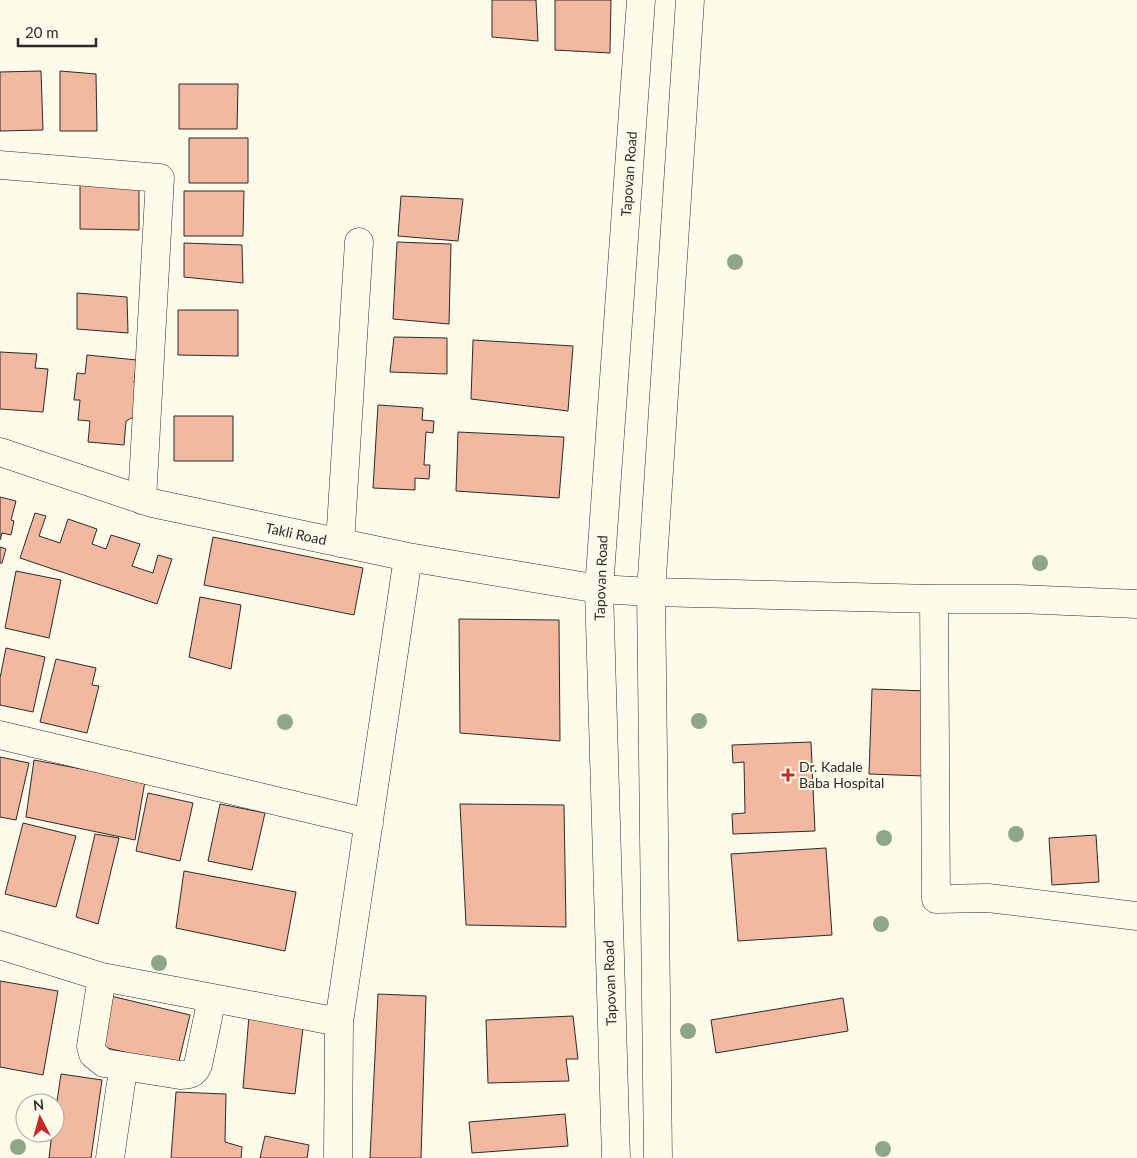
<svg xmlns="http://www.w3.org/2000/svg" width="1137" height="1158" viewBox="0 0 1137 1158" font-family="Lato,sans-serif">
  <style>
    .building { fill: #f2b8a0; stroke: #2b2b2b }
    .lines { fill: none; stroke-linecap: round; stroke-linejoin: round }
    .minor-casing { stroke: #2b2b2b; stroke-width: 29 }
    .major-casing { stroke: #2b2b2b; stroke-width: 29 }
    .minor { stroke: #fdfbea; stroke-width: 28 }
    .major { stroke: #fdfbea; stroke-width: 28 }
    .tree { fill: #8ea78a }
    .poi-dot { fill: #c62828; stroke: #fdfbea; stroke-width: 2 }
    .labels { text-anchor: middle; stroke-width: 4; stroke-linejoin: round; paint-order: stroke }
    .street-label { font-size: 14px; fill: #2b2b2b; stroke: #fdfbea }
    .poi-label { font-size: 14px; fill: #2b2b2b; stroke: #fdfbea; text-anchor: start }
  </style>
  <rect width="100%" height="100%" fill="#fdfbea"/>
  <path class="building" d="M 492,0 L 536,0 L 538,41 L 492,37 Z
    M 555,0 L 611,0 L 610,53 L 555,50 Z
    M 41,71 L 43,130 L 0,131 L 0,72 Z
    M 60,71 L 96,74 L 97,131 L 60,131 Z
    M 179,84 L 238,84 L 237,129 L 179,129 Z
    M 189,138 L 248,138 L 248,183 L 189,183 Z
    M 139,184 L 139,230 L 80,229 L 80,185 Z
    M 184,191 L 244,191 L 243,236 L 184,236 Z
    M 401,196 L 463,199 L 458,241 L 398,236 Z
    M 397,242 L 451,244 L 449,324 L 393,319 Z
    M 184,243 L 242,245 L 243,283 L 184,277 Z
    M 77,293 L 127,297 L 128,333 L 77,329 Z
    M 178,310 L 238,310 L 238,356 L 178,355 Z
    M 394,337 L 447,338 L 447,374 L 390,372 Z
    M 473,340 L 573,346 L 568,411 L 471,399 Z
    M 0,352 L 37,354 L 35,368 L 48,369 L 43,412 L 0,409 Z
    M 87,355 L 137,360 L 134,383 L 139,388 L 139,414 L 126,421 L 124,445 L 88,442 L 90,421 L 78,420 L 80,400 L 74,400 L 77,373 L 85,374 Z
    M 378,405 L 423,408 L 422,420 L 434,421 L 433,433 L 426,432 L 424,465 L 430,465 L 429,479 L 415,478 L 415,490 L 373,488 Z
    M 174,416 L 233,416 L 233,461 L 174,461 Z
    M 458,432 L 564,437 L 559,498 L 456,491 Z
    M 0,497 L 16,501 L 11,520 L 14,521 L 11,535 L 2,533 L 0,540 Z
    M 35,513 L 46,516 L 39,536 L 60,543 L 68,519 L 97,529 L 92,544 L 106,549 L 111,535 L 140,544 L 132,566 L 153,573 L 158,555 L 172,559 L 157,604 L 20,558 Z
    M 213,537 L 363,568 L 354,615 L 204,585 Z
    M 0,547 L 6,549 L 2,563 L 0,563 Z
    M 16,571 L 61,580 L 49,638 L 5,628 Z
    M 200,597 L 241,605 L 231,669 L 189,657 Z
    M 459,619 L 559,620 L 560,741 L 460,733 Z
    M 6,648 L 45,657 L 33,712 L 0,705 L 0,678 Z
    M 56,659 L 96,668 L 92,685 L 99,686 L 87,733 L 40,722 Z
    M 872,689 L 927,691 L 924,776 L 869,774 Z
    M 811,742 L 815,831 L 733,834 L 732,814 L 745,813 L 744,762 L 733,763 L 732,745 Z
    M 0,757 L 29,763 L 16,820 L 0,817 Z
    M 34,760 L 145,781 L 135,840 L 26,817 Z
    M 148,793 L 193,803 L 180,861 L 136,851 Z
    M 220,804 L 265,813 L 252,870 L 208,861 Z
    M 460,804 L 564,805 L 566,927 L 466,925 Z
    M 23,823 L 76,836 L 56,907 L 5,894 Z
    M 95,834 L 119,838 L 98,924 L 76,917 Z
    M 1096,835 L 1099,882 L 1052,885 L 1049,838 Z
    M 826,848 L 832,935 L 738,941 L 731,854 Z
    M 184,871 L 296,892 L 285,951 L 176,928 Z
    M 0,981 L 58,991 L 43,1075 L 0,1067 Z
    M 378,994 L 426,996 L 421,1158 L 370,1158 Z
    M 111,996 L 190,1015 L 178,1065 L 99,1046 Z
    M 843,998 L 848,1031 L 716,1053 L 711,1020 Z
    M 249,1016 L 304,1020 L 295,1094 L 243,1088 Z
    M 573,1016 L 578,1059 L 566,1059 L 569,1081 L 488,1083 L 486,1020 Z
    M 61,1074 L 102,1080 L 91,1158 L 49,1158 L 52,1133 L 55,1133 L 55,1115 Z
    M 176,1092 L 226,1094 L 225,1142 L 242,1147 L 241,1158 L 171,1158 Z
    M 565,1114 L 568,1146 L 472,1153 L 469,1122 Z
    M 265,1136 L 309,1145 L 307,1158 L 260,1158 Z"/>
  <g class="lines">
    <g class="minor-casing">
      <path id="minor" d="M 0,165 L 160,178 L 142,500
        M 0,452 L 152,503 L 408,557 L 599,589 L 651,592 L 934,599 L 1019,599 L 1137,604
        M 340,543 L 359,242
        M 934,599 L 936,899 L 988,898 L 1137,916
        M 0,735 L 369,823
        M 0,945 L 102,977 L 339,1022 L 408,557
        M 102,977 L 91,1046 L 93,1054 L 104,1063 L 180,1075 C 189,1075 194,1074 198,1065 L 212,998
        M 110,1158 L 121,1083
        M 338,1158 L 339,1022"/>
    </g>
    <g class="major-casing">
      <path id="major" d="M 616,1158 L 599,589 L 641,0
        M 658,1158 L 651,592 L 690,0"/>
    </g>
    <use href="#minor" class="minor"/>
    <use href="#major" class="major"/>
  </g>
  <g class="tree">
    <circle cx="735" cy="262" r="8"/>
    <circle cx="1040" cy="563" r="8"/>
    <circle cx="699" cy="721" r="8"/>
    <circle cx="285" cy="722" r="8"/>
    <circle cx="1016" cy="834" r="8"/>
    <circle cx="884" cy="838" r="8"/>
    <circle cx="881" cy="924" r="8"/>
    <circle cx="159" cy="963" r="8"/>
    <circle cx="688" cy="1031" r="8"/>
    <circle cx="18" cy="1147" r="8"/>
    <circle cx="883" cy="1149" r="8"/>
  </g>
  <path class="poi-dot" d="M785.5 767.5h5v5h5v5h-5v5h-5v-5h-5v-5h5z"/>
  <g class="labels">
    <g class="street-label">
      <text transform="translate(629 174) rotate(-86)" y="5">Tapovan Road</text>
      <text transform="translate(296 534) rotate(12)" y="5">Takli Road</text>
      <text transform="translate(601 578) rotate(-88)" y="5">Tapovan Road</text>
      <text transform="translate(610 983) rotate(-92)" y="5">Tapovan Road</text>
    </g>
    <g class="poi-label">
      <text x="799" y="772">Dr. Kadale<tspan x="799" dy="16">Baba Hospital</tspan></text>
    </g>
  </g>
  <g transform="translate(40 1118) rotate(354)"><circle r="24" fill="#fdfbea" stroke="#a9a89e"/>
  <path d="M0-4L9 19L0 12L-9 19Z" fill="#c62828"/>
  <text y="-8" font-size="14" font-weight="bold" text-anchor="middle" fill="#2b2b2b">N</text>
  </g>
  <path d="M18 38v8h78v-8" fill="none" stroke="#2b2b2b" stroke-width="2.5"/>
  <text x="25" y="38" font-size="15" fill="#2b2b2b" stroke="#fdfbea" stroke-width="4" paint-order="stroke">20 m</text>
</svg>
